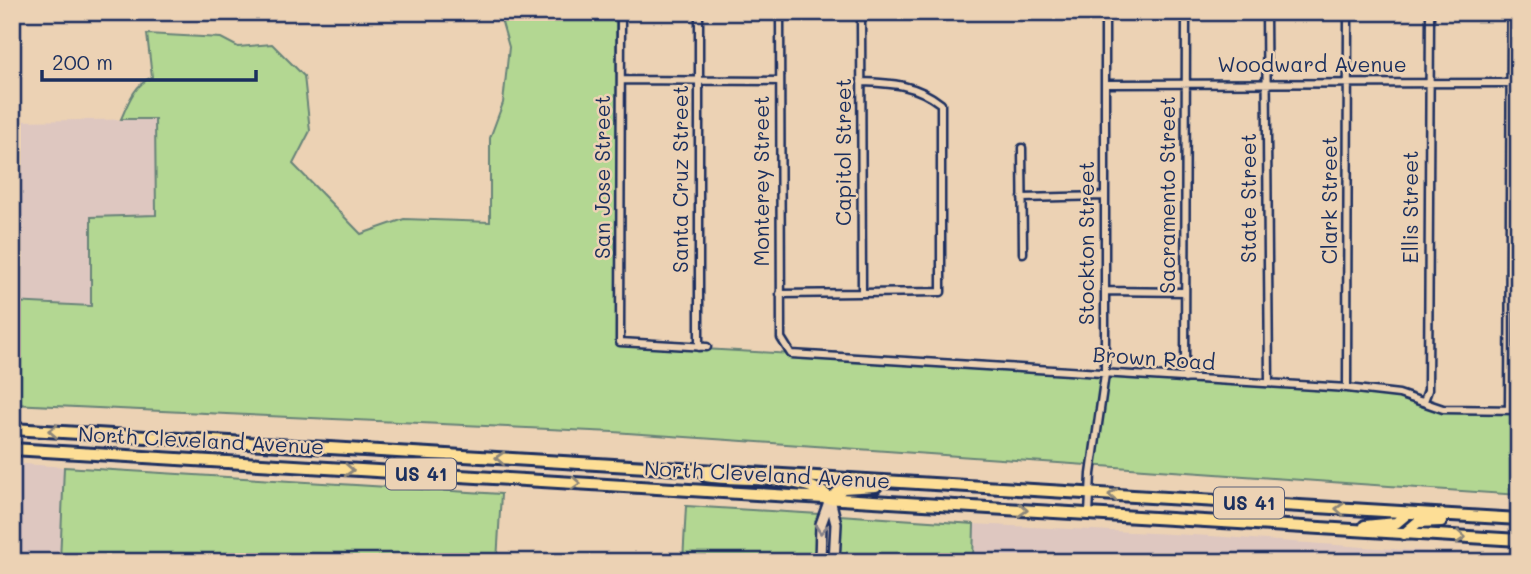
<svg xmlns="http://www.w3.org/2000/svg" width="1531" height="574" viewBox="0 0 1531 574" font-family="Mali,sans-serif">
  <style>
    .built { fill: #dec7c0 }
    .green { fill: #b3d792; stroke: #678378; stroke-width: 2 }
    .lines { fill: none; stroke-linecap: round; stroke-linejoin: round }
    .street-casing { stroke: #1b2f5e; stroke-width: 11 }
    .secondary-casing { stroke: #1b2f5e; stroke-width: 14 }
    .primary-casing { stroke: #1b2f5e; stroke-width: 16 }
    .street { stroke: #ecd2b4; stroke-width: 6 }
    .secondary { stroke: #ecd2b4; stroke-width: 9 }
    .primary { stroke: #fdde96; stroke-width: 10 }
    .oneway { stroke: #8c867a }
    .oneway2 { stroke: #848089 }
    .labels { text-anchor: middle; stroke-width: 5; stroke-linejoin: round; paint-order: stroke }
    .shield { fill: #ecd2b4; stroke: #5a6078; stroke-width: 2 }
    .shield-label { font-size: 19px; font-weight: bold; fill: #1b2f5e }
    .street-label { font-size: 21px; fill: #1b2f5e; stroke: #ecd2b4 }
  </style>
  <rect width="100%" height="100%" fill="#ecd2b4"/>
  <filter id="ink" filterUnits="userSpaceOnUse"><feTurbulence type="fractalNoise" baseFrequency=".0143" numOctaves="2"/><feDisplacementMap in="SourceGraphic" scale="14" xChannelSelector="R" yChannelSelector="G"/><feConvolveMatrix kernelMatrix="1 2 1 2 8 2 1 2 1" color-interpolation-filters="sRGB"/></filter>
  <g filter="url(#ink)">
    <path class="built" d="M 155,119 L 156,216 L 91,217 L 91,306 L 12,302 L 12,121 Z
      M 12,463 L 64,467 L 60,562 L 12,562 Z
      M 974,524 L 1211,536 L 1519,558 L 1519,562 L 973,562 Z"/>
    <path class="green" d="M 499,12 L 616,12 L 619,344 L 1376,388 L 1454,408 L 1519,407 L 1519,495 L 613,432 L 12,404 L 12,302 L 91,306 L 91,217 L 156,215 L 155,119 L 121,119 C 128,103 134,85 152,77 L 147,34 L 221,38 L 238,47 L 272,44 L 304,76 L 310,131 L 293,164 L 361,234 L 404,219 L 490,222 L 490,138 L 503,103 L 509,47 Z
      M 64,467 L 501,494 L 497,562 L 60,562 Z
      M 686,506 L 819,514 L 816,562 L 683,562 Z
      M 839,515 L 974,524 L 973,562 L 839,562 Z"/>
    <g class="lines">
      <g class="street-casing">
        <path id="street" d="M 621,12 L 620,342 L 707,347
          M 780,12 L 781,338 L 791,354 L 1347,388 L 1399,394 L 1443,409 L 1519,410
          M 861,12 L 862,292
          M 1266,12 L 1269,383
          M 621,80 L 780,81
          M 1105,84 L 1519,83
          M 1022,148 L 1023,253
          M 1022,198 L 1105,196
          M 1105,291 L 1185,292
          M 780,294 L 941,292 L 941,104 C 916,84 891,83 861,82
          M 699,347 L 699,12
          M 1185,379 L 1186,12
          M 1347,388 L 1348,12
          M 1424,401 L 1428,390 L 1430,12
          M 1509,409 L 1511,12
          M 1089,514 L 1091,474 L 1105,374 L 1105,12"/>
      </g>
      <g class="secondary-casing">
        <path id="secondary" d="M 830,499 L 836,524 L 834,562
          M 820,562 L 821,524 L 830,499"/>
      </g>
      <g class="primary-casing">
        <path id="primary" d="M 12,429 L 1519,519
          M 12,449 L 1519,540
          M 706,476 C 740,482 808,473 830,499
          M 830,499 L 843,488 L 876,486
          M 1365,526 L 1396,523 L 1408,513
          M 1404,534 L 1418,522 L 1441,521"/>
      </g>
      <use href="#street" class="street"/>
      <use href="#secondary" class="secondary"/>
      <use href="#primary" class="primary"/>
    </g>
    <defs><path id="oneway-chevron" d="M-2-3.5L2.5 0L-2 3.5" fill="none" stroke-width="1.6" stroke-linecap="round" stroke-linejoin="round" transform="scale(1.75)"/></defs>
    <g class="oneway">
      <use href="#oneway-chevron" transform="translate(53 431) rotate(-177)"/>
      <use href="#oneway-chevron" transform="translate(500 458) rotate(-177)"/>
      <use href="#oneway-chevron" transform="translate(349 470) rotate(3)"/>
      <use href="#oneway-chevron" transform="translate(576 483) rotate(3)"/>
      <use href="#oneway-chevron" transform="translate(1113 495) rotate(-177)"/>
      <use href="#oneway-chevron" transform="translate(1340 509) rotate(-177)"/>
      <use href="#oneway-chevron" transform="translate(1023 510) rotate(3)"/>
      <use href="#oneway-chevron" transform="translate(1461 537) rotate(3)"/>
    </g>
    <use class="oneway2" href="#oneway-chevron" transform="translate(821 529) rotate(95)"/>
  </g>
  <g class="labels">
    <g class="shield">
      <rect x="386" y="458.5" width="70" height="31" rx="5"/>
      <rect x="1214" y="487.5" width="70" height="31" rx="5"/>
    </g>
    <g class="shield-label">
      <text x="421" y="481">US 41</text>
      <text x="1249" y="510">US 41</text>
    </g>
    <g class="street-label">
      <text x="1312" y="72">Woodward Avenue</text>
      <text transform="translate(844 152) rotate(-90)" y="7">Capitol Street</text>
      <text transform="translate(603 177) rotate(-90)" y="7">San Jose Street</text>
      <text transform="translate(681 179) rotate(-90)" y="7">Santa Cruz Street</text>
      <text transform="translate(762 181) rotate(-90)" y="7">Monterey Street</text>
      <text transform="translate(1168 195) rotate(-90)" y="7">Sacramento Street</text>
      <text transform="translate(1249 198) rotate(-90)" y="7">State Street</text>
      <text transform="translate(1330 200) rotate(-90)" y="7">Clark Street</text>
      <text transform="translate(1411 207) rotate(-90)" y="7">Ellis Street</text>
      <text transform="translate(1087 243) rotate(-90)" y="7">Stockton Street</text>
      <text transform="translate(1154 359) rotate(4)" y="7">Brown Road</text>
      <text transform="translate(201 441) rotate(3)" y="7">North Cleveland Avenue</text>
      <text transform="translate(767 475) rotate(3)" y="7">North Cleveland Avenue</text>
    </g>
  </g>
  <rect width="1531" height="574" fill="none" stroke="#ecd2b4" stroke-width="42"/>
  <rect x="21" y="21" width="1489" height="532" fill="none" stroke="#1b2f5e" stroke-width="2.5" filter="url(#ink)"/>
  <path d="M42 70v10h214v-10" fill="none" stroke="#1b2f5e" stroke-width="3.5"/>
  <text x="52" y="70" font-size="21" fill="#1b2f5e" stroke="#ecd2b4" stroke-width="5" paint-order="stroke">200 m</text>
</svg>
